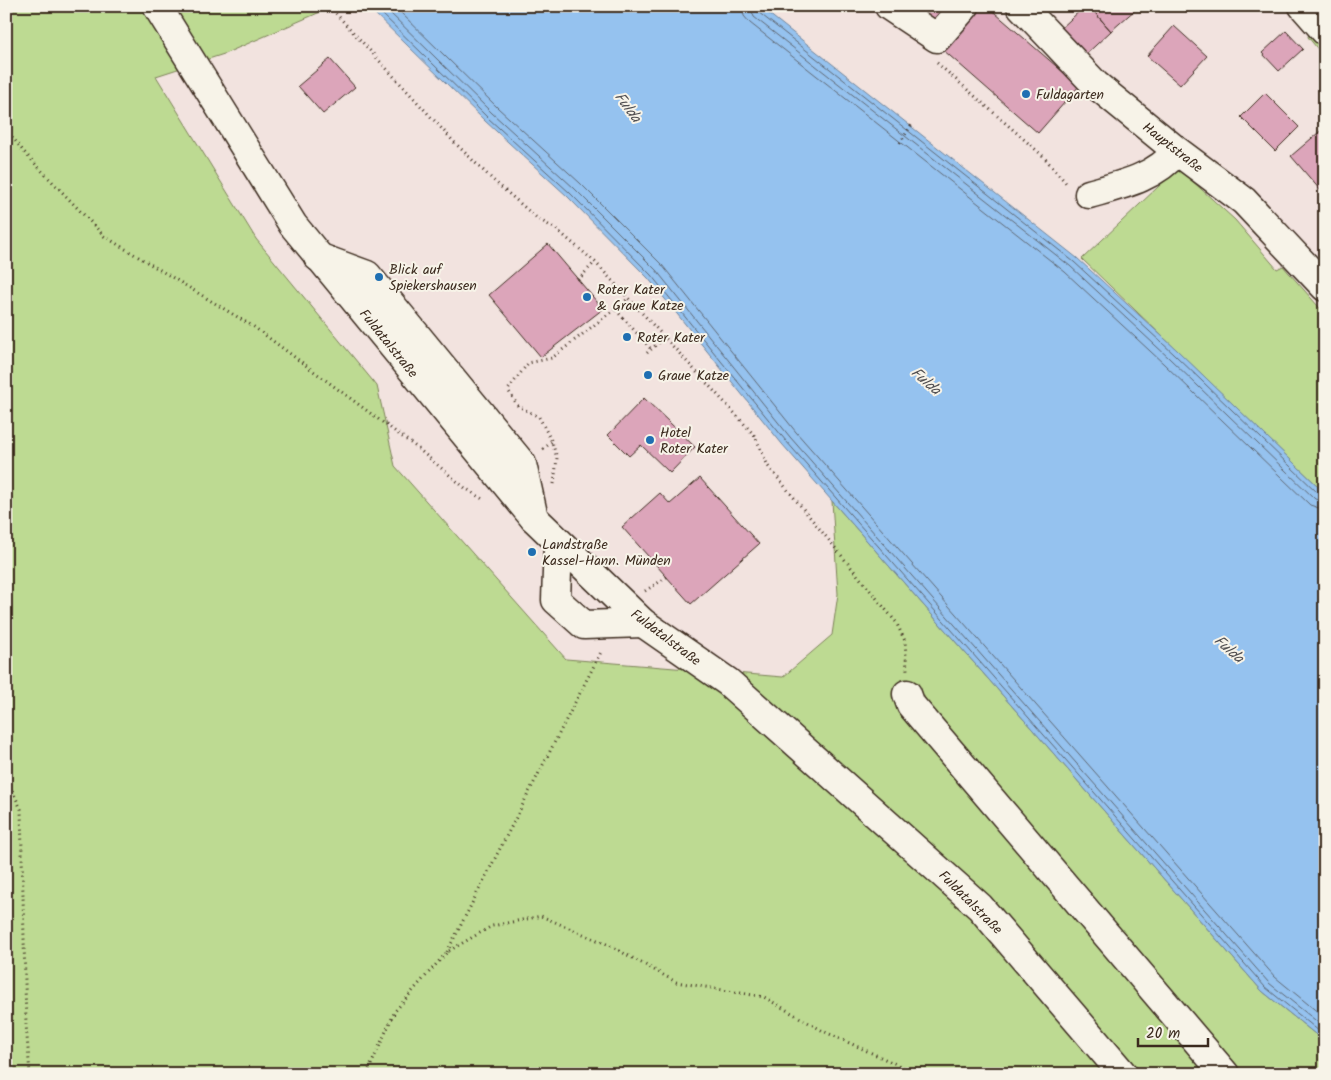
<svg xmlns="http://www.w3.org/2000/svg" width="1331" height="1080" viewBox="0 0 1331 1080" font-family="Kalam,sans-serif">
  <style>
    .green { fill: #bdda92; stroke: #7c8258 }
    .water { fill: #95c2ef; stroke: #71859b }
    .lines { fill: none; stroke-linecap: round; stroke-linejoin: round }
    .shore { stroke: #5f6772; stroke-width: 1 }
    .building { fill: #dca5ba; stroke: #3b2a1e }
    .minor-casing { stroke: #3b2a1e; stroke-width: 31 }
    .major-casing { stroke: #3b2a1e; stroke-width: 31 }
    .path { stroke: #3b2a1e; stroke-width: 3; stroke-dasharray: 1 4; stroke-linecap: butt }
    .minor { stroke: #f7f3e8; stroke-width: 28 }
    .major { stroke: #f7f3e8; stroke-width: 28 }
    .poi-dot { fill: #1f6fb2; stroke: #f7f3e8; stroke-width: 2 }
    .labels { text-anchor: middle; stroke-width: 4; stroke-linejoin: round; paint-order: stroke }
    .poi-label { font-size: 14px; fill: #3b2a1e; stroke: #f7f3e8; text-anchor: start }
    .street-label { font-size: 14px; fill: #3b2a1e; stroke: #f7f3e8 }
    .water-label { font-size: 15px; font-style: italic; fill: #525052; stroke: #f7f3e8 }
  </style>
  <rect width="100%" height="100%" fill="#f2e3df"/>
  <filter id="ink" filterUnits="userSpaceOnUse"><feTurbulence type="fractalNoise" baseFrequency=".02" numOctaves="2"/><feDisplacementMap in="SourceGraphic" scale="10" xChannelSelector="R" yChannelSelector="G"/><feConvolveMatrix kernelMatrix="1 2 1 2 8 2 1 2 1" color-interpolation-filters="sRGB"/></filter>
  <g filter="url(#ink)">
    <path class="green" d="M 6,6 L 334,6 L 224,54 L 156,76 L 256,239 L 377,386 L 395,466 L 566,659 L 783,677 L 832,635 L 838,594 L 832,501 L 1262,991 L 1325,1042 L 1325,1074 L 6,1074 Z
      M 1315,6 L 1325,6 L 1325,58 L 1308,37 Z
      M 1178,168 L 1235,220 L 1277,269 L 1283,266 L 1325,314 L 1325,493 L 1082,259 Z"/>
    <path class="water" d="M 367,6 L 759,6 L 1077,258 L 1177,350 L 1325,493 L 1325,1042 L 1262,991 L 782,444 L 648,278 L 567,196 L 485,121 Z"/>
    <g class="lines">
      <path class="shore" d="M 374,6 L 488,118 L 570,193 L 651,275 L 786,441 L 1265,987 L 1325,1036
        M 383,6 L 492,113 L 574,188 L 656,270 L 790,437 L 1269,983 L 1325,1028
        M 394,6 L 498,108 L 580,183 L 662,265 L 796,432 L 1275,977 L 1325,1018
        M 742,6 L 744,16 L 750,23 L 1065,272 L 1164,364 L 1310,505 L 1325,510
        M 750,6 L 754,17 L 1070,266 L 1169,358 L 1315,499 L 1325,502
        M 756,6 L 758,12 L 1074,262 L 1174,354 L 1319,494 L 1325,496"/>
    </g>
    <path class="building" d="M 915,6 L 950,6 L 934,23 Z
      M 979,6 L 987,6 L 1079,86 L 1038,133 L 942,49 Z
      M 1085,6 L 1089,6 L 1111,31 L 1081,59 L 1057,32 Z
      M 1089,6 L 1136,6 L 1137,8 L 1111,31 Z
      M 1174,26 L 1207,56 L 1180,85 L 1147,56 Z
      M 1286,31 L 1303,49 L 1279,71 L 1262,53 Z
      M 330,59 L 355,87 L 323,114 L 298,86 Z
      M 1265,93 L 1299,127 L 1275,151 L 1241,117 Z
      M 1325,127 L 1325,188 L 1321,191 L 1291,156 Z
      M 548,244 L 603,309 L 541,357 L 489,295 Z
      M 644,398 L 695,447 L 670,473 L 641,445 L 629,456 L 608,435 Z
      M 700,478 L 759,544 L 691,604 L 622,527 L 660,493 L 670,504 Z"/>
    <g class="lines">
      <g class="minor-casing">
        <path id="minor" d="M 889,6 L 937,38 L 965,6
          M 1021,6 L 1095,84 L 1177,151 L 1244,201 L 1325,287
          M 1303,6 L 1325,31
          M 1089,194 C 1121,185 1155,178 1177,151
          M 318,257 L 367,275 L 522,464 L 534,518
          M 558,543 L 556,600 L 584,625 L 643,623
          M 907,694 L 911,705 L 1225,1074"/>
      </g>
      <g class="major-casing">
        <path id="major" d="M 157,6 L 293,225 L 534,518 L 643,623 L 728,682 L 980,907 L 1123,1074"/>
      </g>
      <path class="path" d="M 329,6 L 454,142 L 493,180 L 538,219 L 556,229 L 595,262 L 739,418 L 755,436 L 768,466 L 896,622 L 905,641 L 907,670
        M 937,63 L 1043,156 L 1066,183
        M 6,129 L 24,152 L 104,236 L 254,327 L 416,447 L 465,488 L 484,500
        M 900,143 L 912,124
        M 578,280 L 595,262
        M 616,310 L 651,349
        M 647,353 L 665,337
        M 543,449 L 552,442
        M 554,484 L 557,458 L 552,442 L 539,417 L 518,406 L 508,390 L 528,363 L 552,358 L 629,298
        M 645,591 L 667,577
        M 6,777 L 21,809 L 26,1024 L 30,1074
        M 447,952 L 602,650
        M 367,1074 L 395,1011 L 447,952 L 492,926 L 541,916 L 609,945 L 676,982 L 764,997 L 823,1031 L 918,1074"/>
      <use href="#minor" class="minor"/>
      <use href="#major" class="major"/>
    </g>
  </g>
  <g class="poi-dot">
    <circle cx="1026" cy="94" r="5"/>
    <circle cx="379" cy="277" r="5"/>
    <circle cx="587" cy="297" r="5"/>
    <circle cx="627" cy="337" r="5"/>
    <circle cx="648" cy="375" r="5"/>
    <circle cx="650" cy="440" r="5"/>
    <circle cx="532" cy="552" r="5"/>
  </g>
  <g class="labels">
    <g class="poi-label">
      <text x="1036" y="99">Fuldagarten</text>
      <text x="389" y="274">Blick auf<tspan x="389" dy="16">Spiekershausen</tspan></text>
      <text x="597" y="294">Roter Kater<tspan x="597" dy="16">&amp; Graue Katze</tspan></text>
      <text x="637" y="342">Roter Kater</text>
      <text x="658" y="380">Graue Katze</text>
      <text x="660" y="437">Hotel<tspan x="660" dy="16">Roter Kater</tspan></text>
      <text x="542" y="549">Landstraße<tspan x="542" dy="16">Kassel-Hann. Münden</tspan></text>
    </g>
    <g class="street-label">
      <text transform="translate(1173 147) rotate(38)" y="5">Hauptstraße</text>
      <text transform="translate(389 343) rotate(51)" y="5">Fuldatalstraße</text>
      <text transform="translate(666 637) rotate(37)" y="5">Fuldatalstraße</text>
      <text transform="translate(971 902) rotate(45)" y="5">Fuldatalstraße</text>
    </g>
    <g class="water-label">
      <text transform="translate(628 107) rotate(53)" y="5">Fulda</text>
      <text transform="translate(926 381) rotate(41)" y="5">Fulda</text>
      <text transform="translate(1229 649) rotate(41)" y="5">Fulda</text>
    </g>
  </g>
  <rect width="1331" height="1080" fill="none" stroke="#f7f3e8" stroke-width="25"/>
  <rect x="12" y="12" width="1306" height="1055" fill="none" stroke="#3b2a1e" stroke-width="2" filter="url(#ink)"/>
  <path d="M1138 1038v8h70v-8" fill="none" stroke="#3b2a1e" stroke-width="2.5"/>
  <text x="1146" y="1038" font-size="15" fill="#3b2a1e" stroke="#f7f3e8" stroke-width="4" paint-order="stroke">20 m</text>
</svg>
